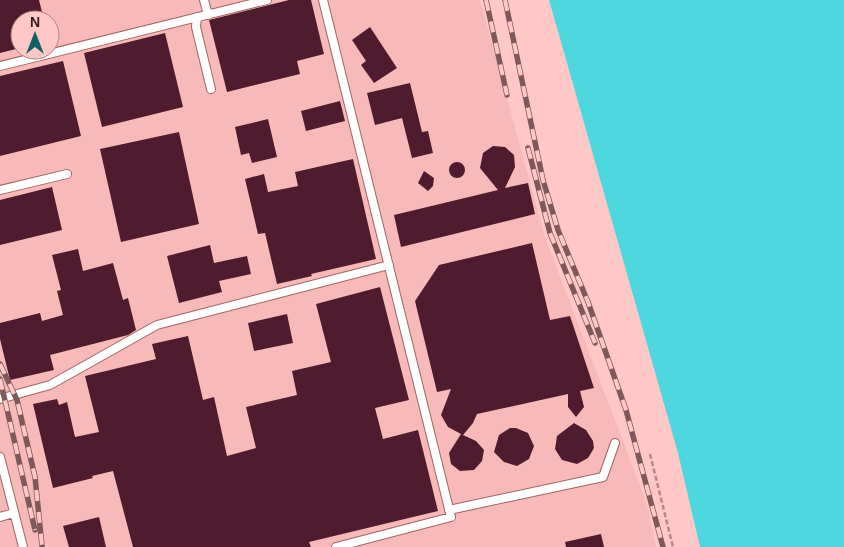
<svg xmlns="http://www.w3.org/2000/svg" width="844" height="547" viewBox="0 0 844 547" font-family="Arial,sans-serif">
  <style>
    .built { fill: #f7bab8; fill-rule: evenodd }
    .water { fill: #4dd8df }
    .building { fill: #4e1c2e }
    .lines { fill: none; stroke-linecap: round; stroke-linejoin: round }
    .lane-casing { stroke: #a06463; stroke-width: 10 }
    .path { stroke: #b48887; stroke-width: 2.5; stroke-dasharray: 5 2.5; stroke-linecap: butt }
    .lane { stroke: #fff; stroke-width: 8 }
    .rail-casing { stroke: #7d5a59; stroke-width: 5.5 }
    .rail { stroke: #ffc8c6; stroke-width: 4; stroke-dasharray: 11; stroke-linecap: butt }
  </style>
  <rect width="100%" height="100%" fill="#ffc8c6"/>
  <path class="built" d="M 0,0 L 480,0 L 545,237 L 647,504 L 656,547 L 0,547 ZM 20,20 L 50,20 L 50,50 L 20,50 Z"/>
  <path class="water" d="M 549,0 L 844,0 L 844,547 L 700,547 L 678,453 Z"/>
  <path class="building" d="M 0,0 L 39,0 L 44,20 L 20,20 L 20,48 L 0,53 Z
    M 289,0 L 311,0 L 324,54 L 297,61 L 300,74 L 227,92 L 209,20 Z
    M 370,27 L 397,68 L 374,83 L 361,65 L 366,61 L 352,40 Z
    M 165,33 L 183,107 L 102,127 L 84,53 Z
    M 63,61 L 81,136 L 0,156 L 0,76 Z
    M 410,83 L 422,132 L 428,131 L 433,153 L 412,158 L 402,118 L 375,125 L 367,93 Z
    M 340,101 L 345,121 L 306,131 L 301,111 Z
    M 268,119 L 277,157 L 252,163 L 249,153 L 241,155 L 235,127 Z
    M 179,132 L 199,224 L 121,242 L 100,149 Z
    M 493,146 L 505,147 L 514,155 L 515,167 L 505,188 L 528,183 L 535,214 L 401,247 L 394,215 L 498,190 L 480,168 L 483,153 Z
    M 353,159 L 376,259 L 311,274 L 312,276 L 277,284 L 265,233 L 258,234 L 245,179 L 264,174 L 268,192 L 298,186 L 295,172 Z
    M449 170a8 8 0 1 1 16 0a8 8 0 1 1-16 0Z
    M 424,171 L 434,178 L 433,186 L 428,191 L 418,183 Z
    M 52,187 L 62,230 L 0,245 L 0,200 Z
    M 532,243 L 550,320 L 570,316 L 594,388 L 580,391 L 584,407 L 576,417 L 568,407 L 568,394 L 477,414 L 473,423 L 463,435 L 476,441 L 484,450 L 482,461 L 474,470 L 460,471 L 451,464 L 449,453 L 461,434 L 448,427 L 441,415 L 451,389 L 437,392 L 415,301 L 439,265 Z
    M 210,245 L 214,263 L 247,256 L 251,274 L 219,281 L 222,292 L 179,303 L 167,256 Z
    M 78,249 L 83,271 L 113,263 L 123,300 L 128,298 L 136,330 L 128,335 L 50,355 L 54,370 L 10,380 L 0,339 L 0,323 L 40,313 L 42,321 L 63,315 L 57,291 L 61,290 L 52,255 Z
    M 380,287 L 409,400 L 375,408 L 383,439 L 418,430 L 438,511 L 309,542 L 311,547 L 133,547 L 113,471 L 92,476 L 93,478 L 53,488 L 33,404 L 57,399 L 59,405 L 67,402 L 75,437 L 99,432 L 85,376 L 156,359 L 152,344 L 188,336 L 203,400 L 214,397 L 227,456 L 256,448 L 246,407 L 297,395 L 292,371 L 331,362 L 316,304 Z
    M 287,314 L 293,343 L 254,351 L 248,323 Z
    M 574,423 L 586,430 L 593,441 L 594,448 L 588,458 L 577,464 L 562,460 L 555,449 L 557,436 Z
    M 510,428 L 516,428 L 528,433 L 534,446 L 529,459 L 517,466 L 504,462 L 494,452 L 499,435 Z
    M 99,517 L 106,547 L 69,547 L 63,526 Z
    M 601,534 L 604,547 L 566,547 L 565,542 Z"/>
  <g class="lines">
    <g class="lane-casing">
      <path id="lane" d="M 204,0 L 208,15
        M 323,0 L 451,517 L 336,547
        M 197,17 L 196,27 L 211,89
        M 0,66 L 267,0
        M 0,190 L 67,174
        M 0,399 L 50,385 L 157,325 L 389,265
        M 0,457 L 23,547
        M 449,510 L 603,477 L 615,443
        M 0,517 L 14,513"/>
    </g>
    <path class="path" d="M 650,454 L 673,547"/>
    <use href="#lane" class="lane"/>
    <g class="rail-casing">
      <path id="rail" d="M 486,0 L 507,95
        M 505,0 L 543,180 L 558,230 L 588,302 L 626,410 L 663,547
        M 528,148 L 550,233 L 595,343
        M 0,364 L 17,400 L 35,477 L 42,546
        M 0,379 L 35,530"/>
    </g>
    <use href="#rail" class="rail"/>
  </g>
  <g transform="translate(35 35)"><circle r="24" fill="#ffc8c6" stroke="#ae8382"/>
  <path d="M0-4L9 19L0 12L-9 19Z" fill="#116266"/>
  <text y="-8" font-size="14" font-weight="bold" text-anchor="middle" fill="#341b1b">N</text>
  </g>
</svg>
